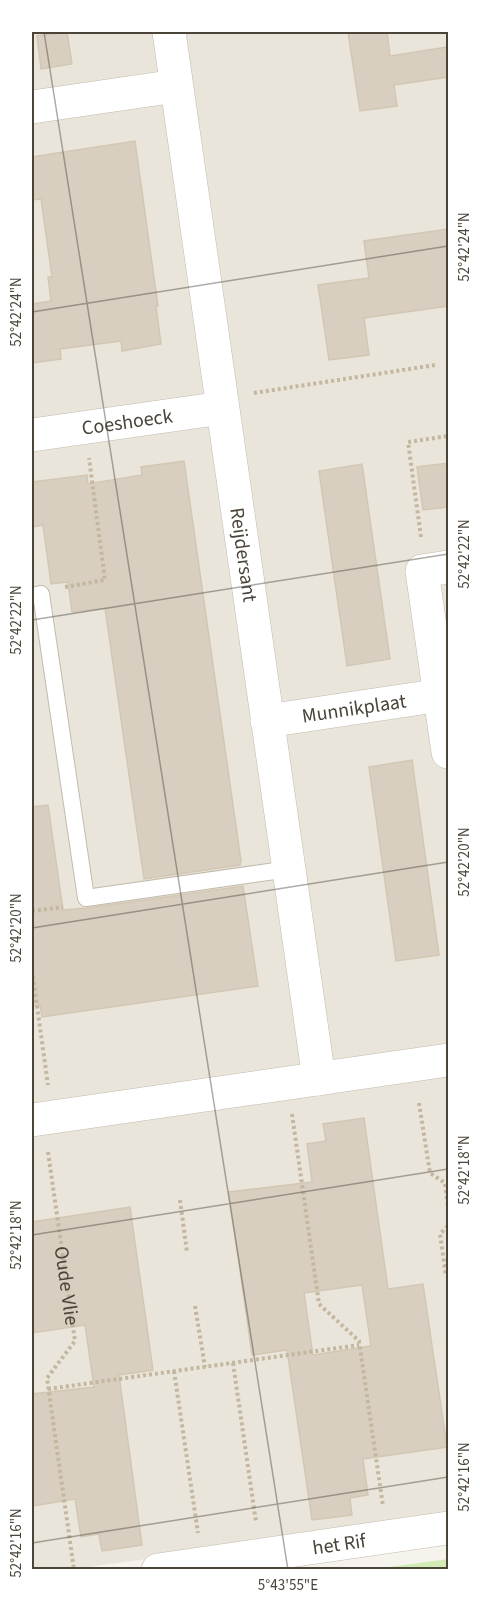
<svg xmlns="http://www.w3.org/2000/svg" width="480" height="1601" viewBox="0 0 480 1601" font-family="'Source Sans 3',sans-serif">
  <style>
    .residential { fill: #eae5da }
    .green { fill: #d2eab5 }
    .building { fill: #d8cfc1; stroke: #d3c7b4; stroke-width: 1.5; fill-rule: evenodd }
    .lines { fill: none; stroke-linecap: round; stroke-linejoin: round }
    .service-casing { stroke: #c2bbae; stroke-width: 18 }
    .minor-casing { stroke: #c2bbae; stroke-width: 34 }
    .path { stroke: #c4b79f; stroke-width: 4; stroke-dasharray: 3 3; stroke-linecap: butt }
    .service { stroke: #fff; stroke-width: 16 }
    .minor { stroke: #fff; stroke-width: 33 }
    .ticks { fill: none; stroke: #4b4439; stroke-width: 1.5; stroke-opacity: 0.45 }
    .labels { text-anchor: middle; stroke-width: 6; stroke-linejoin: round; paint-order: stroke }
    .street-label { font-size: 20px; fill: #4b4439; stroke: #fff }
    .neatline { fill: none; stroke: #4b4439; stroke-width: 2 }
    .ticks-label { font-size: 15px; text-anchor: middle; fill: #4b4439 }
  </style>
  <rect width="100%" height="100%" fill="#f6f3ec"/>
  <path class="residential" d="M 32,32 L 448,32 L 448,1517 L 74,1569 L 32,1570 Z"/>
  <path class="green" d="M 448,1559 L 448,1569 L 375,1569 Z"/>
  <path class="building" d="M 67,32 L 72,64 L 41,69 L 37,36 Z
    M 348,32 L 387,32 L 390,56 L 448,47 L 448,77 L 394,85 L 397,106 L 360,111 Z
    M 135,141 L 158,306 L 156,306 L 161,344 L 122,351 L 121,341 L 60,349 L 61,359 L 32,363 L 32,304 L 51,301 L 48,277 L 52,277 L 41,199 L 32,200 L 32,157 Z
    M 448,229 L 448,306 L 364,318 L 369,355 L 329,360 L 318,285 L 369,278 L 364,241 Z
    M 184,461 L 241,861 L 240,865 L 144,879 L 105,608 L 72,612 L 68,582 L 51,584 L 43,525 L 32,527 L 32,482 L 87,475 L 88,484 L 142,475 L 141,467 Z
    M 448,463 L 448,507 L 423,510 L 417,467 Z
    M 362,464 L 390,659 L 347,666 L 319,471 Z
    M 412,760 L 439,955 L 396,961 L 369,767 Z
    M 48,805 L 63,910 L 87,908 L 243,886 L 258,986 L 42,1017 L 40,1005 L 32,1006 L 32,807 Z
    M 364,1118 L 388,1289 L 423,1284 L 447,1447 L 363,1459 L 368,1495 L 350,1498 L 352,1515 L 312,1520 L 287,1350 L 252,1355 L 229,1192 L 312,1182 L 307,1144 L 326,1141 L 323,1124 ZM 362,1285 L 371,1346 L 313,1355 L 304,1293 Z
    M 130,1207 L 153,1370 L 119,1375 L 142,1545 L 102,1551 L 99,1534 L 81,1537 L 75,1499 L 32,1506 L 32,1394 L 94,1387 L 85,1325 L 32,1333 L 32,1222 Z"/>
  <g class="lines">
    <g class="service-casing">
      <path id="service" d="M 32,596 L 41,594 L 86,898 L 289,869"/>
    </g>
    <g class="minor-casing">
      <g id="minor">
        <path id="s2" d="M 169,32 L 319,1079"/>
        <path d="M 32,107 L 176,86"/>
        <path id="s3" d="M 32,435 L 222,408"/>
        <path d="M 448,567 L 422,571 L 448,752"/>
        <path id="s4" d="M 267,721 L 448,694"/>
        <path d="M 32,1120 L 448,1060"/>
        <path id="s5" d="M 158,1570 L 448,1528"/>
      </g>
    </g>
    <g class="path">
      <path d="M 254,393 L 435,365"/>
      <path d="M 421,537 L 408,442 L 448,436"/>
      <path d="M 65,587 L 105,580 L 89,458"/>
      <path d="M 32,911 L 63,907"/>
      <path d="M 32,970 L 48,1085"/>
      <path d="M 419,1103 L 430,1173 L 445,1183 L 448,1207"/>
      <path d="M 292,1114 L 319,1304 L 359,1341 L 383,1506"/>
      <path id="s1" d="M 48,1152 L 75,1341 L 47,1378 L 74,1570"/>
      <path d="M 180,1200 L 187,1252"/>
      <path d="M 448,1226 L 440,1234 L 446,1276 L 448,1276"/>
      <path d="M 195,1306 L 205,1367"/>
      <path d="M 233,1363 L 256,1522"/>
      <path d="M 174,1371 L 198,1533"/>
      <path d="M 48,1389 L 359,1345"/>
    </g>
    <use href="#service" class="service"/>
    <use href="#minor" class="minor"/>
  </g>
  <path class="ticks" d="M 44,32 L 288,1570M 32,312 L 448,246M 32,620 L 448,554M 32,928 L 448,862M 32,1235 L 448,1169M 32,1543 L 448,1477"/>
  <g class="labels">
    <g class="street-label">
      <text dy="7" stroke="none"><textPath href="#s3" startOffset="96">Coeshoeck</textPath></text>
      <text dy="7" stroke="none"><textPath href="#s2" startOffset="528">Reijdersant</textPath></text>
      <text dy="7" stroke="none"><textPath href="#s4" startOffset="88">Munnikplaat</textPath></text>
      <text dy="7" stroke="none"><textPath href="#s1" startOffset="135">Oude Vlie</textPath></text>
      <text dy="7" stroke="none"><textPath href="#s5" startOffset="183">het Rif</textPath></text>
    </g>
  </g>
  <rect width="480" height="1601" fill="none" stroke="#ffffff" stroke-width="66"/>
  <rect x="33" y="33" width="414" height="1535" class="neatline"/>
  <g class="ticks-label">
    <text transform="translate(464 247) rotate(-90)" y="5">52°42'24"N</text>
    <text transform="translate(16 312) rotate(-90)" y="5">52°42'24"N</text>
    <text transform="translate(464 554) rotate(-90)" y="5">52°42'22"N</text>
    <text transform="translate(16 620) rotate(-90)" y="5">52°42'22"N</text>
    <text transform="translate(464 862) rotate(-90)" y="5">52°42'20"N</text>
    <text transform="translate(16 928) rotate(-90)" y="5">52°42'20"N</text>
    <text transform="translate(464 1170) rotate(-90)" y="5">52°42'18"N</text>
    <text transform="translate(16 1235) rotate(-90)" y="5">52°42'18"N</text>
    <text transform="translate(464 1477) rotate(-90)" y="5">52°42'16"N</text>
    <text transform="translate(16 1543) rotate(-90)" y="5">52°42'16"N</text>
    <text x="288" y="1590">5°43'55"E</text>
  </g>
</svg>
